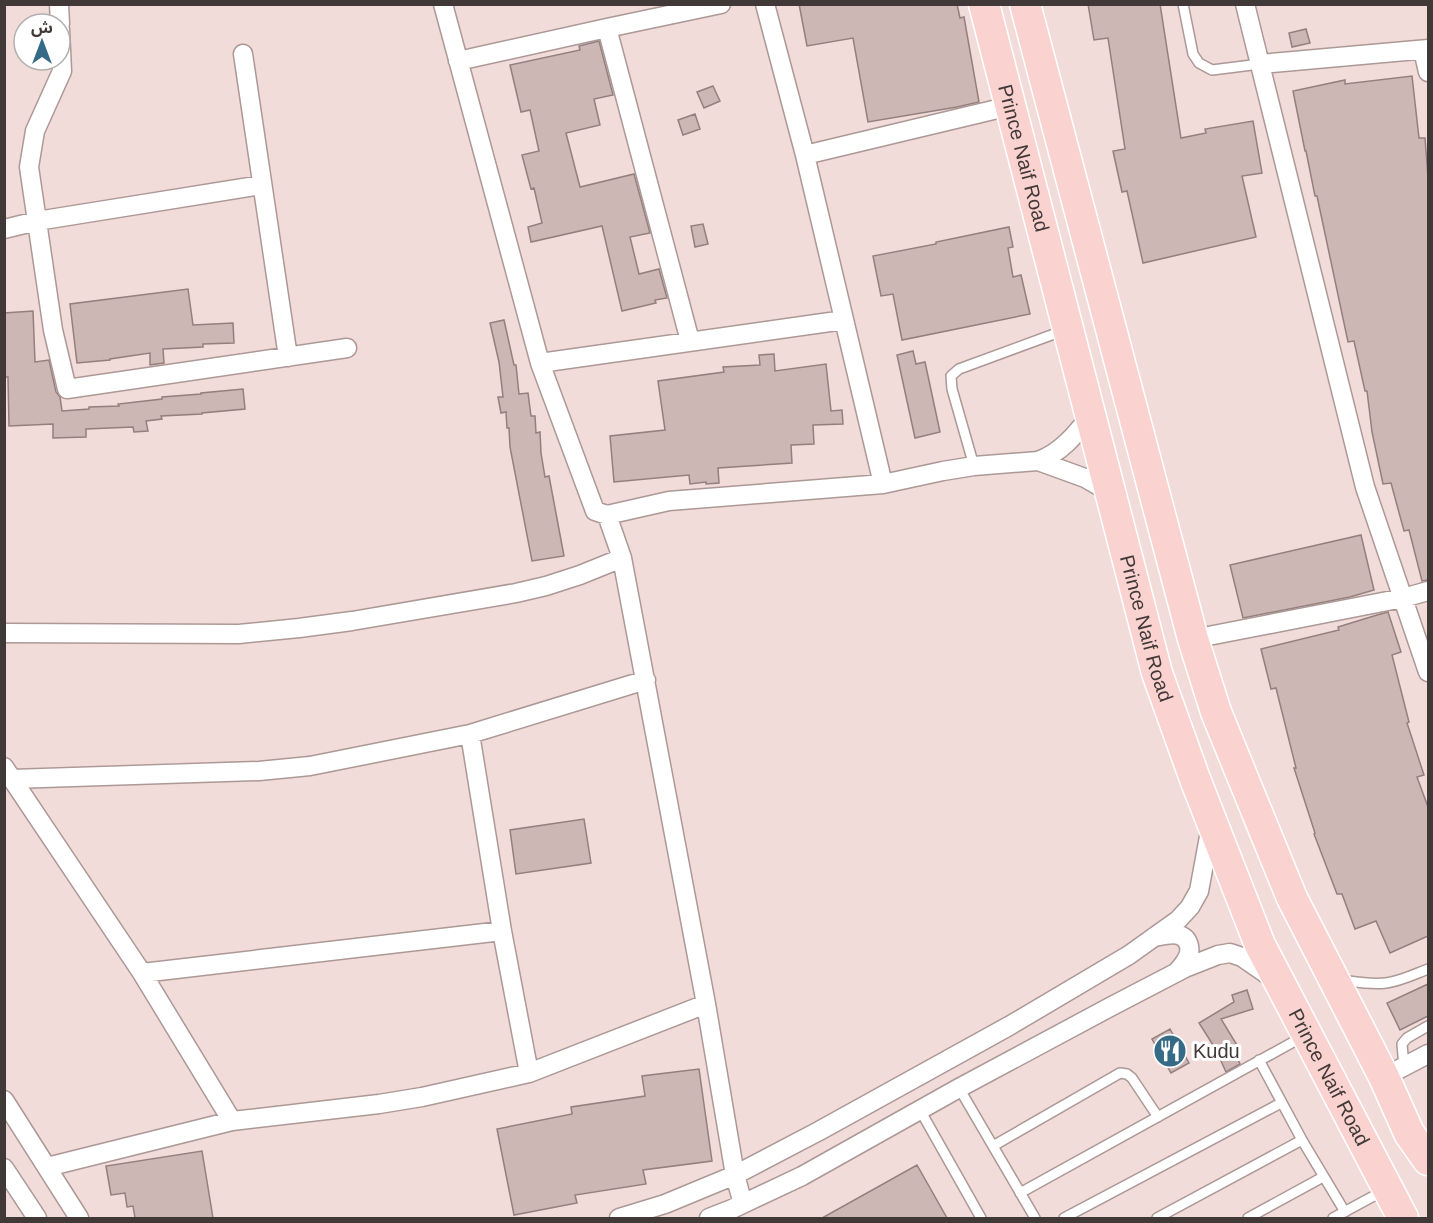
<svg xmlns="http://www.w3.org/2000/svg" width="1433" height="1223" viewBox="0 0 1433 1223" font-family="Helvetica,'Noto Sans Arabic',sans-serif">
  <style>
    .building { fill: #ccb7b5; stroke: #937f7d; stroke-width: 1.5 }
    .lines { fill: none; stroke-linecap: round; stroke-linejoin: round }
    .service-casing { stroke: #ac9896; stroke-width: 12 }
    .minor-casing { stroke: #ac9896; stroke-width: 21 }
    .primary-casing { stroke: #fff; stroke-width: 33 }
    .service { stroke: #fff; stroke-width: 9 }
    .minor { stroke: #fff; stroke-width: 18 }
    .primary { stroke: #fad3d0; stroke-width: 30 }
    .labels { text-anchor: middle; stroke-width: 6; stroke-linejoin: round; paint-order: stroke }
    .street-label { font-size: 20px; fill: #413938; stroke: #fff }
    .poi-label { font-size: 20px; fill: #413938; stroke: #fff; text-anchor: start }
  </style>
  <rect width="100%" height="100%" fill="#f2dcda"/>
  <path class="building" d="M 799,4 L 957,4 L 960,18 L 964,17 L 979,102 L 957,107 L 868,122 L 853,38 L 807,46 Z
    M 1088,4 L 1160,4 L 1181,138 L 1206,133 L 1205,129 L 1253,121 L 1262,173 L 1242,176 L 1256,237 L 1143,263 L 1127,191 L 1122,192 L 1113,151 L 1125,149 L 1108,38 L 1094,40 Z
    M 1306,29 L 1310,43 L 1292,47 L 1289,33 Z
    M 599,41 L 613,95 L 594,99 L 600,125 L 566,133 L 580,187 L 634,174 L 650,233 L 630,237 L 639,274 L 659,269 L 667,298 L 655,300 L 656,303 L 622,311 L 602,226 L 531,242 L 528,227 L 542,223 L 534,188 L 531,189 L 522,155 L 539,151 L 530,110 L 521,112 L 510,65 L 580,50 L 579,46 Z
    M 1412,76 L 1419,138 L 1425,138 L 1428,177 L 1428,580 L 1422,581 L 1409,530 L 1404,531 L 1391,483 L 1383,484 L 1372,432 L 1367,391 L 1365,391 L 1354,341 L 1348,342 L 1317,196 L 1315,196 L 1306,151 L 1305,151 L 1293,91 L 1345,80 L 1345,84 Z
    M 713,86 L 720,101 L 704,108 L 697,92 Z
    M 695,114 L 700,129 L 683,135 L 678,120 Z
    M 703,224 L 708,244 L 695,247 L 691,226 Z
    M 1009,227 L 1013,247 L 1008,248 L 1013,277 L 1021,275 L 1030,314 L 902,340 L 893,294 L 881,296 L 873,256 L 936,244 L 936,242 Z
    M 188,289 L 193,325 L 233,323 L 234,343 L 203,344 L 203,347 L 163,349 L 164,363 L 150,365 L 150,353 L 110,359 L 110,360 L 77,363 L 70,304 Z
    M 33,311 L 35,362 L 49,360 L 56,392 L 60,397 L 62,411 L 89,409 L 89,407 L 119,406 L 118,404 L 162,399 L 162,397 L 201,394 L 201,393 L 243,389 L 245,409 L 202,413 L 202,414 L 161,416 L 162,419 L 146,421 L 148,431 L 134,432 L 133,427 L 86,429 L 86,437 L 53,438 L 53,424 L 9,426 L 8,377 L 4,377 L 4,313 Z
    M 504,320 L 514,365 L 516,365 L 519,394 L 528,393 L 531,416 L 535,416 L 536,433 L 540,432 L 541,453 L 545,477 L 549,476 L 564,556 L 532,561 L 510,447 L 509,428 L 507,428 L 506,412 L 501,413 L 498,397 L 503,397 L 499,362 L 490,323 Z
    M 913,351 L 916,364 L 925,362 L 940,432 L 915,438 L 897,355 Z
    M 774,354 L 775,371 L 826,364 L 831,411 L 842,410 L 843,424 L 813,425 L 814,444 L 791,445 L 792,463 L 718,468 L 719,483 L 706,484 L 706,482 L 690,484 L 689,475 L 614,482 L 610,436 L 665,430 L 658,381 L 724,372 L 723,367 L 760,365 L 759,355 Z
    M 1361,535 L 1374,590 L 1350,597 L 1243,618 L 1230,565 Z
    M 1388,612 L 1401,652 L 1392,655 L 1409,722 L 1407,723 L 1424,775 L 1417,777 L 1428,807 L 1428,936 L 1390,953 L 1376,921 L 1355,929 L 1342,894 L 1337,894 L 1314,834 L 1315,833 L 1294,768 L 1296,768 L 1276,688 L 1271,689 L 1261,649 L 1339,630 L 1338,627 L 1377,615 Z
    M 584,819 L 591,863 L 516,874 L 510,830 Z
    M 1428,984 L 1428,1016 L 1400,1030 L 1387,1003 Z
    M 1247,990 L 1253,1009 L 1221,1019 L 1237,1045 L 1233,1048 L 1240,1064 L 1226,1072 L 1215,1048 L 1199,1023 L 1234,1002 L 1232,995 Z
    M 1170,1029 L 1189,1063 L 1171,1073 L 1152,1039 Z
    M 699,1069 L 712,1161 L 643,1170 L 646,1184 L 575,1195 L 577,1203 L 514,1215 L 497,1129 L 572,1114 L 571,1107 L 645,1096 L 642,1076 Z
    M 202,1151 L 213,1218 L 135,1218 L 133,1206 L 127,1207 L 125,1193 L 111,1195 L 106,1166 Z
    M 917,1165 L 947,1218 L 822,1218 Z"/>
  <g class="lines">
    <g class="service-casing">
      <path id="service" d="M 1183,4 L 1193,54 L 1199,63 L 1212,70 L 1260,64
        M 974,466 L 952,389 L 951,376 L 959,369 L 1065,330
        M 1341,980 C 1356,982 1371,985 1386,983 C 1401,981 1415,974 1428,969
        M 1259,1060 L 1302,1140 L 1345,1212
        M 1404,1067 L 1402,1044 L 1407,1038 L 1428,1026
        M 959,1088 L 1035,1218
        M 920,1110 L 981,1218
        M 993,1146 L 1120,1073 L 1127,1074 L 1132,1078 L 1158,1117
        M 1020,1193 L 1304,1036
        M 1064,1218 L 1281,1103
        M 1157,1218 L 1302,1140
        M 1248,1218 L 1323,1177
        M 1333,1218 L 1383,1191"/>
    </g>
    <g class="minor-casing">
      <path id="minor" d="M 59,4 L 60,24
        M 443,4 L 540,363 L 595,511 L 607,515 L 669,501 L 883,484 L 943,471 L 974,466 L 1038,461 C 1061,453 1076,434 1091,415
        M 765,4 L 805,155 L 883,484
        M 1245,4 L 1365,487 L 1428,672
        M 607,28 L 690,341
        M 60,29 L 62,71 L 35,131 L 29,167 L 53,330 L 67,389 L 347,348
        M 1423,50 L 1428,72
        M 243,54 L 288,357
        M 458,61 L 607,28 L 721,4
        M 1260,64 L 1428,49
        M 805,155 L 1010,106
        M 4,229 L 37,221 L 262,185
        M 540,363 L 844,320
        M 1038,461 L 1085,478 L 1111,493
        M 607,515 L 622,558 L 706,1004 L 735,1175 L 743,1204
        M 4,633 L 239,634 L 299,628 L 352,621 L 516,593 L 546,586 L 580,575 L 622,558
        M 1193,639 L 1403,598 L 1428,591
        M 470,734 L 646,680
        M 4,767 L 142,973 L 232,1121 L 379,1104 L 422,1097 L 529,1073 L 706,1004
        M 12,779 L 259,771 L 310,766 L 470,734 L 502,931 L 529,1073
        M 1154,937 C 1166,935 1185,929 1189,946 C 1190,951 1189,956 1186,960 C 1184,964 1180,968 1177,972
        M 142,973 L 502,931
        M 1384,1077 L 1428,1054
        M 4,1100 L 79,1218
        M 47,1167 L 232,1121
        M 4,1168 L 37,1218
        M 619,1218 L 665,1204 L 735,1175 L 819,1131 L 1009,1026 L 1129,955 L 1178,920 L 1190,907 L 1199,891 L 1211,826
        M 709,1218 L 732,1209 L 802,1176 L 959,1088 L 1112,1006 L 1185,968 L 1218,955 L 1230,953 L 1242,957 L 1271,977"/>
    </g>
    <g class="primary-casing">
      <g id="primary">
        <path id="s1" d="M 984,4 L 1157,673 L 1195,779 L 1260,945 L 1403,1218"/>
        <path d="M 1025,4 L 1193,639 L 1216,712 L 1292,898 L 1384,1077 L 1409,1133 L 1428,1160"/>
      </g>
    </g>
    <use href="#service" class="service"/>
    <use href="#minor" class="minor"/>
    <use href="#primary" class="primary"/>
  </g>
  <defs>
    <g id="restaurant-disc" transform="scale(1.725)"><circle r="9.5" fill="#366b87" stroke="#fff"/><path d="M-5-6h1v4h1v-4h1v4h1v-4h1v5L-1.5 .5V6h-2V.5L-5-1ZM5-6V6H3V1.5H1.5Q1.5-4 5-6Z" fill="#fff"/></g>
  </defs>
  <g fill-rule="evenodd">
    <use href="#restaurant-disc" x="1170" y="1051"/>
  </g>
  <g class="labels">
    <g class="street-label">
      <text dy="7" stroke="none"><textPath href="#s1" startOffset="159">Prince Naif Road</textPath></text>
      <text dy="7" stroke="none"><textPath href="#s1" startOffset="645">Prince Naif Road</textPath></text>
      <text dy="7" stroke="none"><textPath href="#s1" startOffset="1131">Prince Naif Road</textPath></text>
    </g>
    <g class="poi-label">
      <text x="1193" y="1058">Kudu</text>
    </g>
  </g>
  <rect width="1433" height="1223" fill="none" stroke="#413938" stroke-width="12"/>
  <g transform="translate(42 42)"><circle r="28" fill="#ffffff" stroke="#b3b0af" stroke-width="1.5"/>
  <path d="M0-4.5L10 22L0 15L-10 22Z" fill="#366b87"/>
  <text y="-9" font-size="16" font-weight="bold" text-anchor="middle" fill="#413938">ش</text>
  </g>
</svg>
